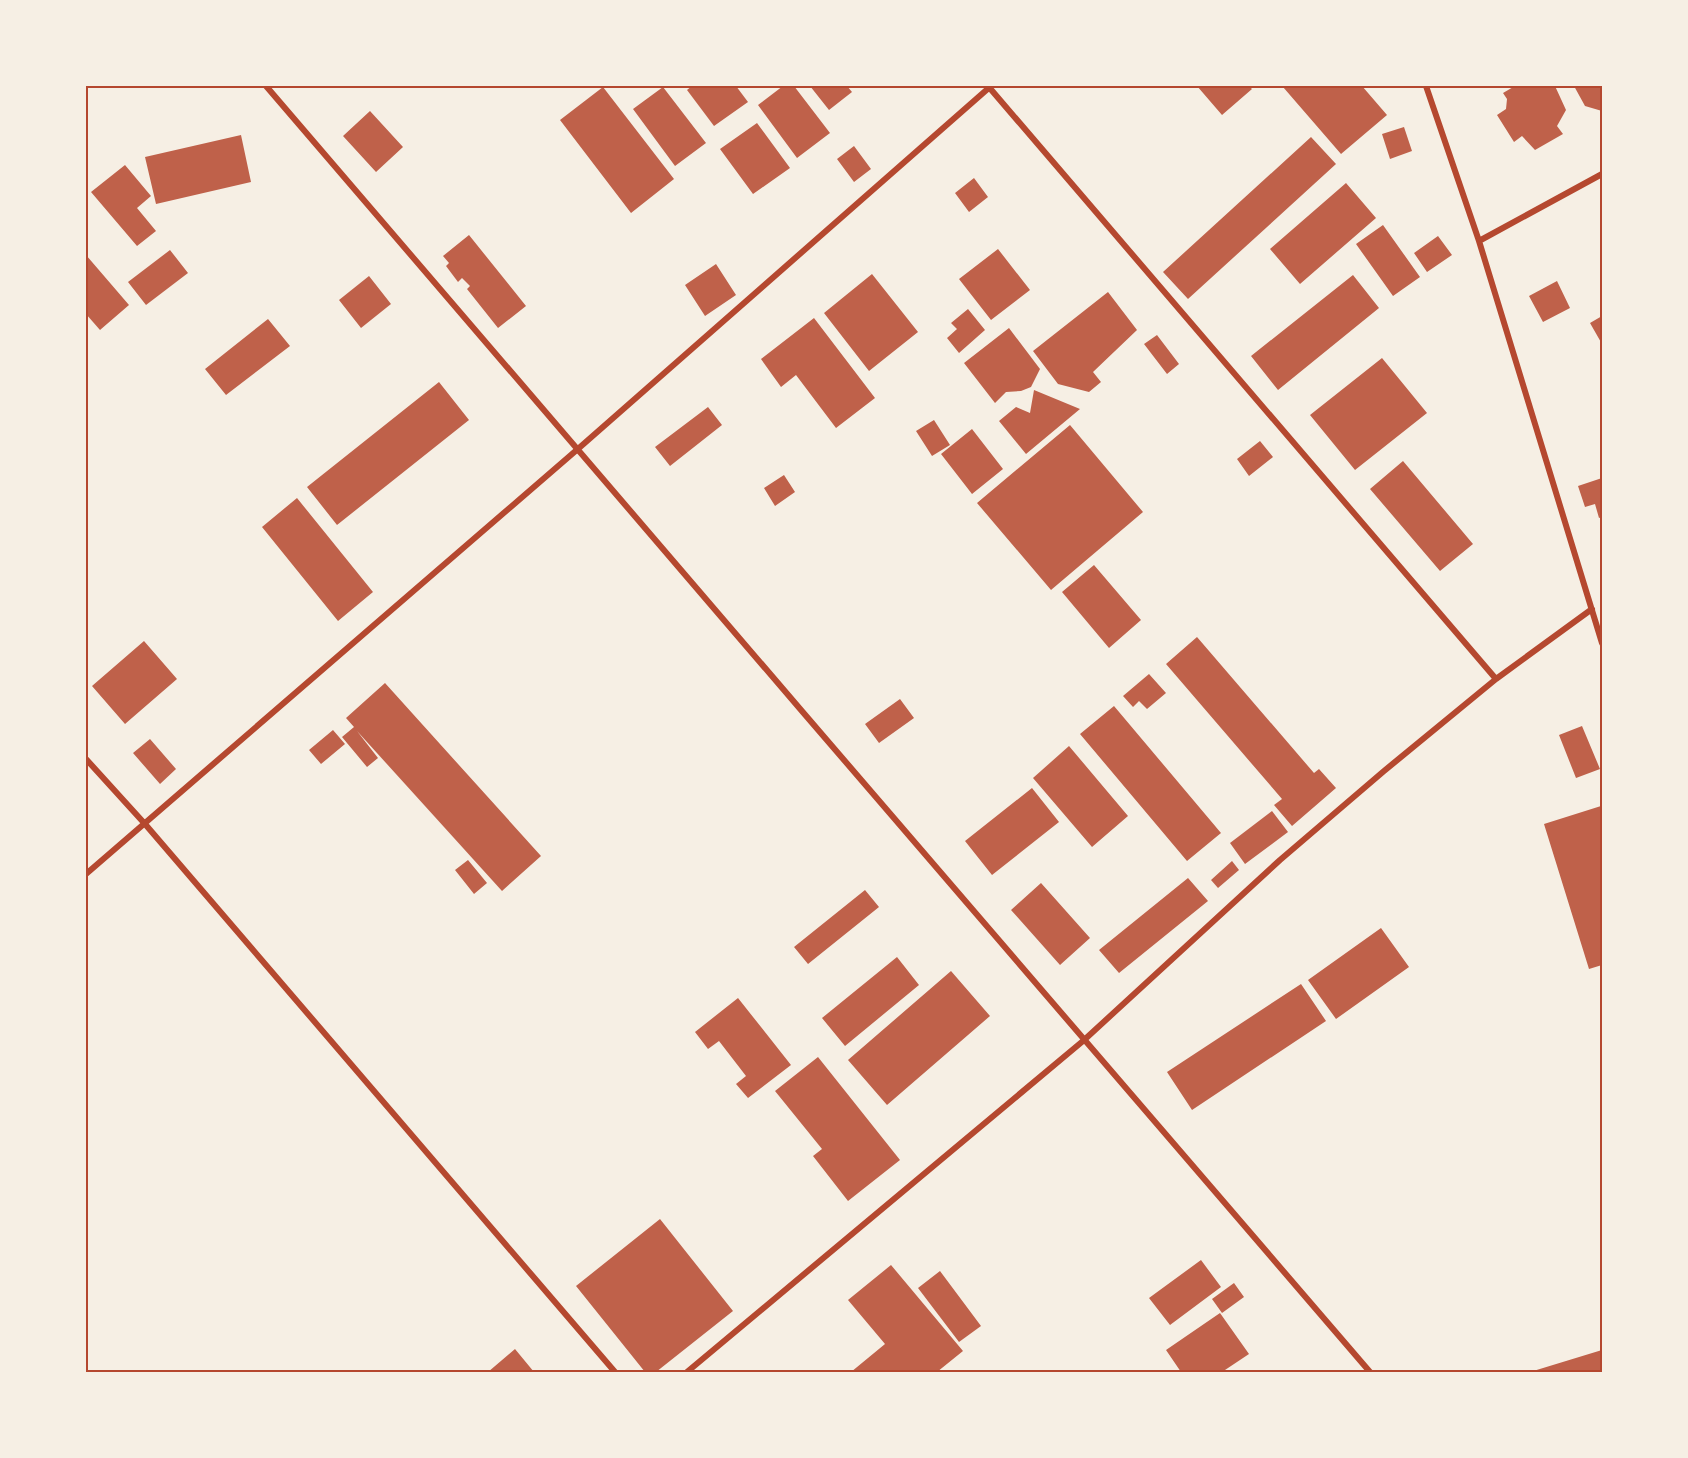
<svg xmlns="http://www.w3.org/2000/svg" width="1688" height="1458" viewBox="0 0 1688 1458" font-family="'Nunito Sans',sans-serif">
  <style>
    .building { fill: #bf614a }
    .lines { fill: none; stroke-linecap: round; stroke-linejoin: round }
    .minor { stroke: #b5482f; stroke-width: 6 }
    .neatline { fill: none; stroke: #b5482f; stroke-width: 2 }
  </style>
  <rect width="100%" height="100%" fill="#f6efe4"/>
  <path class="building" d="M 692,86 L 736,86 L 748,102 L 714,126 L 687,90 Z
    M 783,86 L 794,86 L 830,133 L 797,158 L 758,105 Z
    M 810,86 L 847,86 L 852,92 L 829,110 Z
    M 1197,86 L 1249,86 L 1252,89 L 1222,115 Z
    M 1285,86 L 1362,86 L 1387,115 L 1341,154 L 1283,87 Z
    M 1515,86 L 1555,86 L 1566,110 L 1557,126 L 1563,134 L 1535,150 L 1522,136 L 1514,142 L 1497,115 L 1506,109 L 1507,99 L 1503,93 Z
    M 1574,86 L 1602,86 L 1602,111 L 1585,106 Z
    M 603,87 L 674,179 L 631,213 L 560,120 Z
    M 663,87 L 706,143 L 675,166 L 633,109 Z
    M 370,111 L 403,147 L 376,172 L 343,136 Z
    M 757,123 L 790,168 L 753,194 L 720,149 Z
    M 1404,127 L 1412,151 L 1390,159 L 1382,134 Z
    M 241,135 L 251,182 L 156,204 L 145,157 Z
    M 1311,137 L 1336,164 L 1188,299 L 1163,272 Z
    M 854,146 L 871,169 L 854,182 L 837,159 Z
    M 125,165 L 151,196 L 137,208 L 156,231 L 137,246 L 91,192 Z
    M 974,178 L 988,197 L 969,212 L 955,193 Z
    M 1346,183 L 1376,218 L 1300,284 L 1270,249 Z
    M 1383,225 L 1420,277 L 1393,296 L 1356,244 Z
    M 469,235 L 526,306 L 498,328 L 467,289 L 470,286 L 462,278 L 458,282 L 446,266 L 449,263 L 443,256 Z
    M 1438,236 L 1452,255 L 1427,272 L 1414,253 Z
    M 998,249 L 1030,290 L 991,320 L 959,279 Z
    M 170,250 L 188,273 L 146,305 L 128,282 Z
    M 86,255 L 129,305 L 100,330 L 86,314 Z
    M 716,264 L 736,295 L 705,316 L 685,285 Z
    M 872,274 L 918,332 L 869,371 L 824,313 Z
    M 1353,275 L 1379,308 L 1278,390 L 1251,356 Z
    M 369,276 L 391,304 L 361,328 L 339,300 Z
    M 1557,281 L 1570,308 L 1543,322 L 1529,296 Z
    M 1108,292 L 1137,330 L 1093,372 L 1101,382 L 1089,392 L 1058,384 L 1033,351 Z
    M 968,309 L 985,330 L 959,353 L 947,338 L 957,329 L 951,323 Z
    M 1602,316 L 1602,344 L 1590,323 Z
    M 814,318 L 875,398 L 836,428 L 796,375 L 781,387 L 761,359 Z
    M 268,319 L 290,346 L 226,395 L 205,369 Z
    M 1009,328 L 1040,369 L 1031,387 L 1021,391 L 1006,392 L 995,403 L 964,363 Z
    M 1157,335 L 1179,364 L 1167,374 L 1144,344 Z
    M 1382,358 L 1427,413 L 1355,470 L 1310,415 Z
    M 439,382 L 469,420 L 337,525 L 307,487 Z
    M 1034,390 L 1080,409 L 1026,454 L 999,421 L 1016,407 L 1030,413 Z
    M 708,407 L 722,425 L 670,466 L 655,447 Z
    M 934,420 L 950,445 L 932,456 L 916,431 Z
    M 1070,425 L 1143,512 L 1051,590 L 977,503 Z
    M 972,429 L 1003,469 L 972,494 L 941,454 Z
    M 1260,441 L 1273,457 L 1249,476 L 1237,459 Z
    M 1403,461 L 1473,544 L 1440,571 L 1370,489 Z
    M 784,475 L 795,492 L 775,506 L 764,488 Z
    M 1602,478 L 1602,517 L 1599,518 L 1595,504 L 1585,507 L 1578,486 Z
    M 297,498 L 373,592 L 338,621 L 262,527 Z
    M 1094,565 L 1141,620 L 1109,648 L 1062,592 Z
    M 1197,637 L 1314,773 L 1319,769 L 1336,788 L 1292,826 L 1274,805 L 1282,799 L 1166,664 Z
    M 144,641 L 177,679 L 125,724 L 92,686 Z
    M 1149,674 L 1166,693 L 1147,709 L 1139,701 L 1133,707 L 1123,696 Z
    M 385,683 L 541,856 L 502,891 L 357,731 L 378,758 L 367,767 L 342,737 L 354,727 L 346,718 Z
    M 900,699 L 914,718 L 879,743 L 865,724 Z
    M 1114,706 L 1221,833 L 1187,861 L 1080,734 Z
    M 1582,726 L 1600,769 L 1576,778 L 1559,735 Z
    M 333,730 L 345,744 L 321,764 L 309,750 Z
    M 150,739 L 176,769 L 160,784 L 133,753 Z
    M 1069,746 L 1128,816 L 1092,847 L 1033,778 Z
    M 1032,788 L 1059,822 L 992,875 L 965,841 Z
    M 1601,806 L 1602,965 L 1589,969 L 1544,824 Z
    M 1272,811 L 1288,832 L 1245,864 L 1230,843 Z
    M 468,860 L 487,883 L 474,894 L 455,870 Z
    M 1232,861 L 1239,870 L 1218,888 L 1211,880 Z
    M 1188,878 L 1208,901 L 1119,973 L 1099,950 Z
    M 1041,883 L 1090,938 L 1060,965 L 1011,910 Z
    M 865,890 L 879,907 L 808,964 L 794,947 Z
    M 1381,928 L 1409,967 L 1336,1019 L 1308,980 Z
    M 897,957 L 919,985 L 845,1046 L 822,1018 Z
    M 951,971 L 990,1016 L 887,1105 L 848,1060 Z
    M 1301,984 L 1326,1021 L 1192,1110 L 1167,1072 Z
    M 738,998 L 791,1065 L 748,1098 L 736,1084 L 746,1076 L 719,1041 L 708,1049 L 695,1032 Z
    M 818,1057 L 900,1160 L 848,1201 L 813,1156 L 822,1149 L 775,1091 Z
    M 660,1219 L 733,1311 L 656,1372 L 645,1372 L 576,1286 Z
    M 1201,1260 L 1221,1287 L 1170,1325 L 1149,1298 Z
    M 891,1265 L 963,1351 L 937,1372 L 851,1372 L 885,1344 L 848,1300 Z
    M 940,1271 L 981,1326 L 959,1342 L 918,1288 Z
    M 1234,1283 L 1244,1297 L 1222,1313 L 1212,1299 Z
    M 1220,1313 L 1249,1354 L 1222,1372 L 1181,1372 L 1166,1350 Z
    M 515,1349 L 534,1372 L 488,1372 Z
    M 1602,1350 L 1602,1372 L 1530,1372 Z"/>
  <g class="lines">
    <path class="minor" d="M 266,86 C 635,513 1000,946 1370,1372
      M 988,86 L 1496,679
      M 1426,86 L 1479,241 L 1602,643
      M 1479,241 L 1602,174
      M 86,759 L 145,824 L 615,1372
      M 86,874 L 579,448 L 991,86
      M 687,1372 L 1083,1041 L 1280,860 L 1384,771 L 1496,679 L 1592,609"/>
  </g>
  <rect width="1688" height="1458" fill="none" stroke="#f6efe4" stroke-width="174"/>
  <rect x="87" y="87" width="1514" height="1284" class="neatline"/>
</svg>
